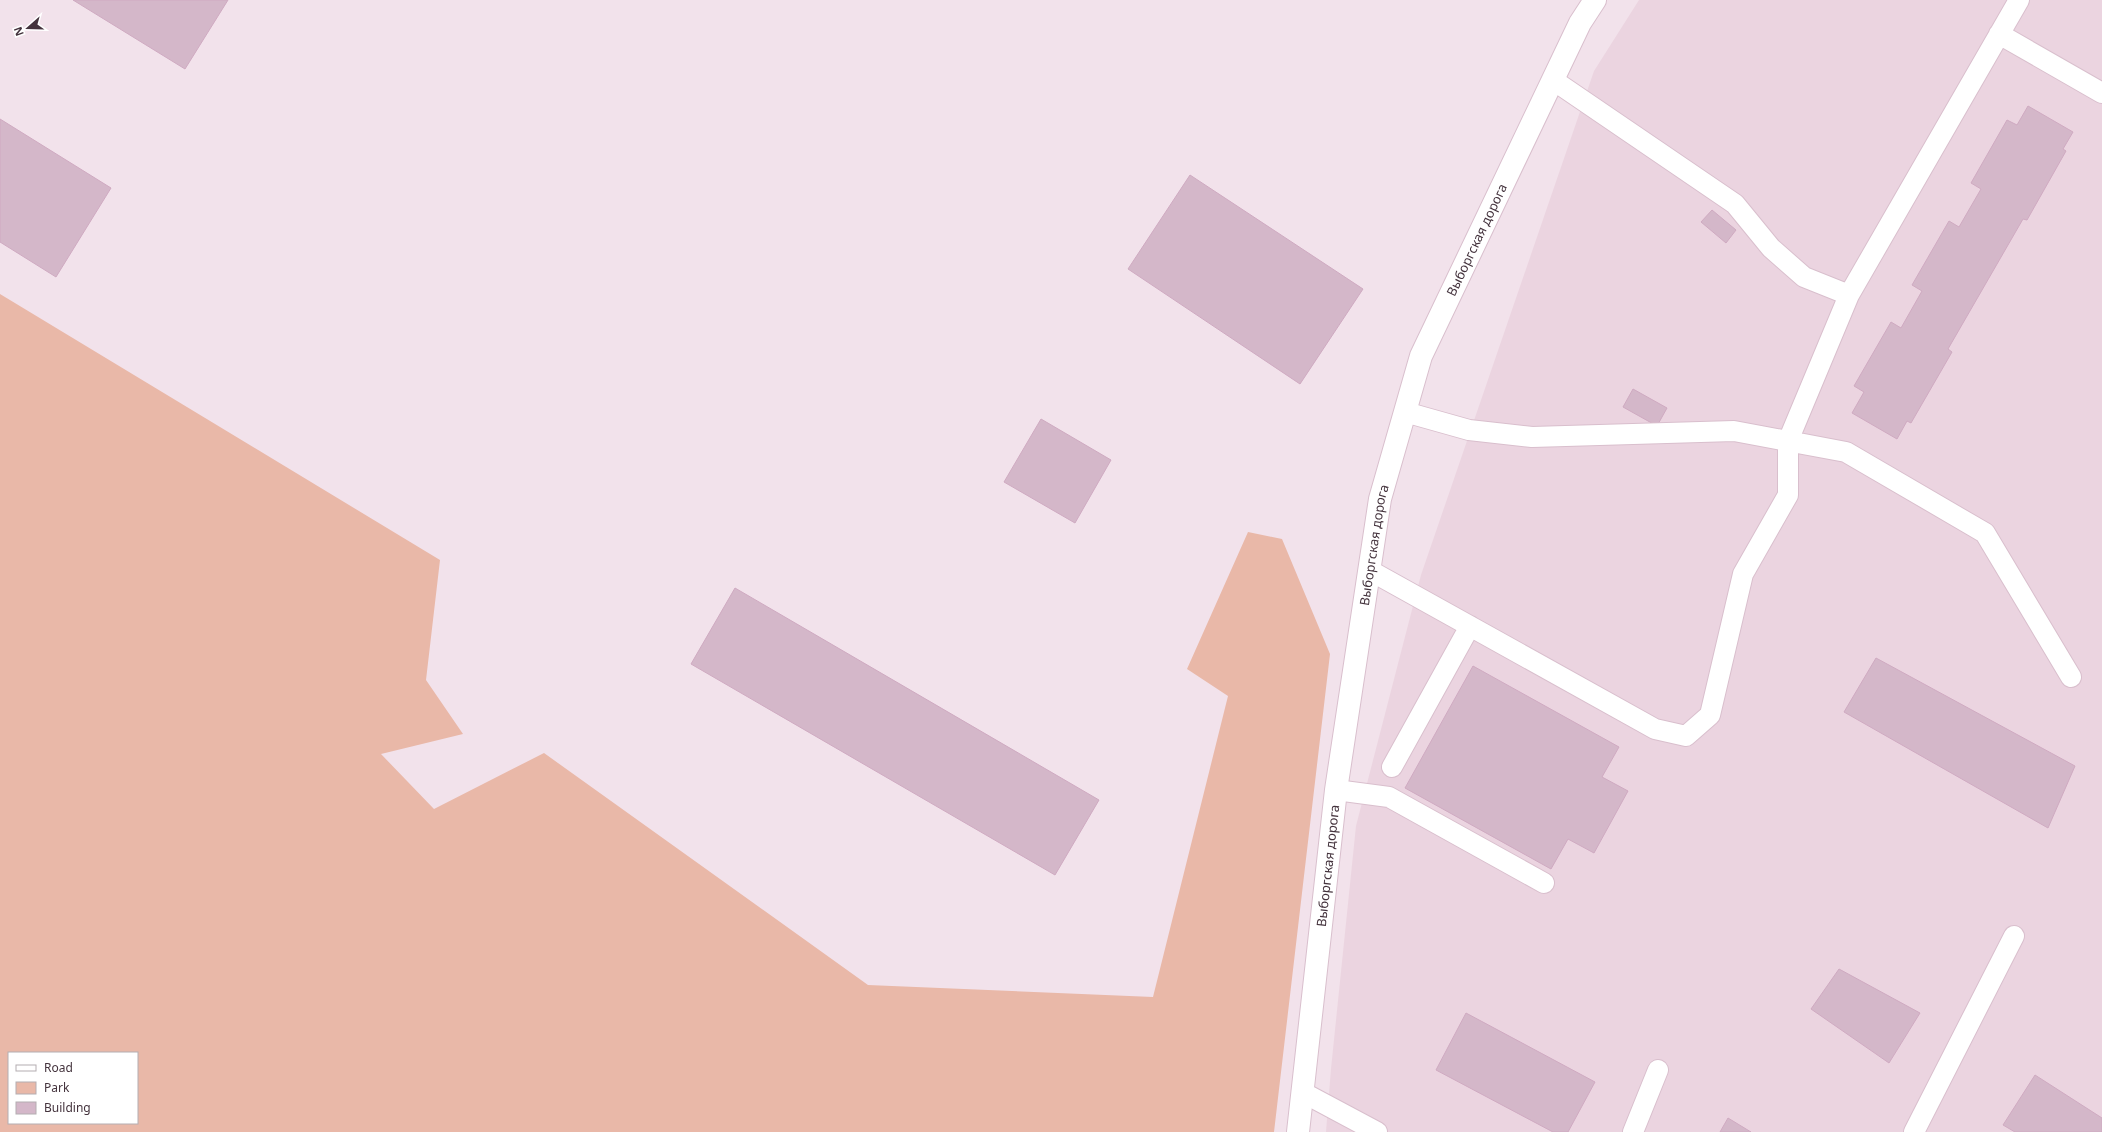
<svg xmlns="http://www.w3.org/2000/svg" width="2102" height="1132" viewBox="0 0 2102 1132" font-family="'Noto Sans',sans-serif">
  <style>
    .residential { fill: #ebd4e0 }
    .green { fill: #e9b8a8; fill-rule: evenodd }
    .building { fill: #d4b7c9; stroke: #cfaac1 }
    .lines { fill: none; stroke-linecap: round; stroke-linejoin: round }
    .lane-casing { stroke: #d9bfcd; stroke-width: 22 }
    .street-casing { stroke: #d9bfcd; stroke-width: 24 }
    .lane { stroke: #fff; stroke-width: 20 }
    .street { stroke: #fff; stroke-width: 22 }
    .labels { text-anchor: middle; stroke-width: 3; stroke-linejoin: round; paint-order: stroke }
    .street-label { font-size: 13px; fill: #44333d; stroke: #fff }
  </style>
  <rect width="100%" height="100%" fill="#f2e2eb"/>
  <path class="residential" d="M 1639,0 L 2102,0 L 2102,1132 L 1326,1132 L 1331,1069 L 1356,826 L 1421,575 L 1594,71 Z"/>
  <path class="green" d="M 0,294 L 440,560 L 426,680 L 463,734 L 381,754 L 434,809 L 544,753 L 868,985 L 1153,997 L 1228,696 L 1187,669 L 1248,532 L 1282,539 L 1330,654 L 1274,1132 L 0,1132 ZM 9,1053 L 137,1053 L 137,1123 L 9,1123 Z"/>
  <path class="building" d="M 73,0 L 228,0 L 185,69 Z
    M 2028,106 L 2073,132 L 2063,149 L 2066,151 L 2027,220 L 2023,219 L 1948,349 L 1952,352 L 1911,423 L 1907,421 L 1897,439 L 1852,413 L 1864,392 L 1854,386 L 1891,322 L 1901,328 L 1922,291 L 1912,285 L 1949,221 L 1959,227 L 1981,189 L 1971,183 L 2007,120 L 2017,125 Z
    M 0,119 L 111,188 L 56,277 L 0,242 Z
    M 1190,175 L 1363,289 L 1300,384 L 1128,269 Z
    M 1712,210 L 1736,230 L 1726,243 L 1701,222 Z
    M 1633,389 L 1667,408 L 1657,426 L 1623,407 Z
    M 1041,419 L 1111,460 L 1075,523 L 1004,482 Z
    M 735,588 L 1099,800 L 1055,875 L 691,664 Z
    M 1876,658 L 2075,766 L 2048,828 L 1844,712 Z
    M 1473,666 L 1619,747 L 1602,777 L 1628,791 L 1594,853 L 1568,839 L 1551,869 L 1405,788 Z
    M 1839,969 L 1920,1013 L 1889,1063 L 1811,1009 Z
    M 1466,1013 L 1595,1082 L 1568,1132 L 1553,1132 L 1436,1070 Z
    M 2035,1075 L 2102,1118 L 2102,1132 L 2015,1132 L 2003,1125 Z
    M 1728,1118 L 1751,1132 L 1720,1132 Z"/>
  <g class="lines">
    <g class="lane-casing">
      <path id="lane" d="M 1999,34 L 2102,93
        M 1553,80 L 1735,204 L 1771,248 L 1804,277 L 1849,295
        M 1405,412 L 1469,430 L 1532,437 L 1734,431 L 1846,452 L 1985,533 L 2071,677
        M 1369,570 L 1655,729 L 1686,736 L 1710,715 L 1743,574 L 1788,495 L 1788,441 L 1849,295 L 2019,0
        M 1392,767 L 1470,626
        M 1336,790 L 1389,797 L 1544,883
        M 1302,1092 L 1377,1132
        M 1633,1132 L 1658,1070
        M 1914,1132 L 2014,936"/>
    </g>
    <g class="street-casing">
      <g id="street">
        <path id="s1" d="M 1298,1132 L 1336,790 L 1380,499 L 1421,356 L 1580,23 L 1595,0"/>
      </g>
    </g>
    <use href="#lane" class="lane"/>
    <use href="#street" class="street"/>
  </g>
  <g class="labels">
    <g class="street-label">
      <text dy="5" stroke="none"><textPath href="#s1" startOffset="916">Выборгская дорога</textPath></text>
      <text dy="5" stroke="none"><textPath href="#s1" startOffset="592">Выборгская дорога</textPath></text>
      <text dy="5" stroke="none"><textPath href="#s1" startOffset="268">Выборгская дорога</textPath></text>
    </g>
  </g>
  <rect x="8" y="1052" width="130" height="72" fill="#ffffff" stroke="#b4adb1"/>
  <rect x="16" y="1065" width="20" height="6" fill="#ffffff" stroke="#b4adb1"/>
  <text x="44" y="1072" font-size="12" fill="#44333d">Road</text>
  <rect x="16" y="1082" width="20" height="12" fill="#e9b8a8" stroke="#b4adb1"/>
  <text x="44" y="1092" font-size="12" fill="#44333d">Park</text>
  <rect x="16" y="1102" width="20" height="12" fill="#d4b7c9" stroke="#b4adb1"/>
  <text x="44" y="1112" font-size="12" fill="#44333d">Building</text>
  <g transform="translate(28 28) rotate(250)" stroke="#ffffff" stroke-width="3" paint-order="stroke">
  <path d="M0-3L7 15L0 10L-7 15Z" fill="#44333d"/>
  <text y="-6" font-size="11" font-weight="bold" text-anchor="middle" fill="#44333d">N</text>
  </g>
</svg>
